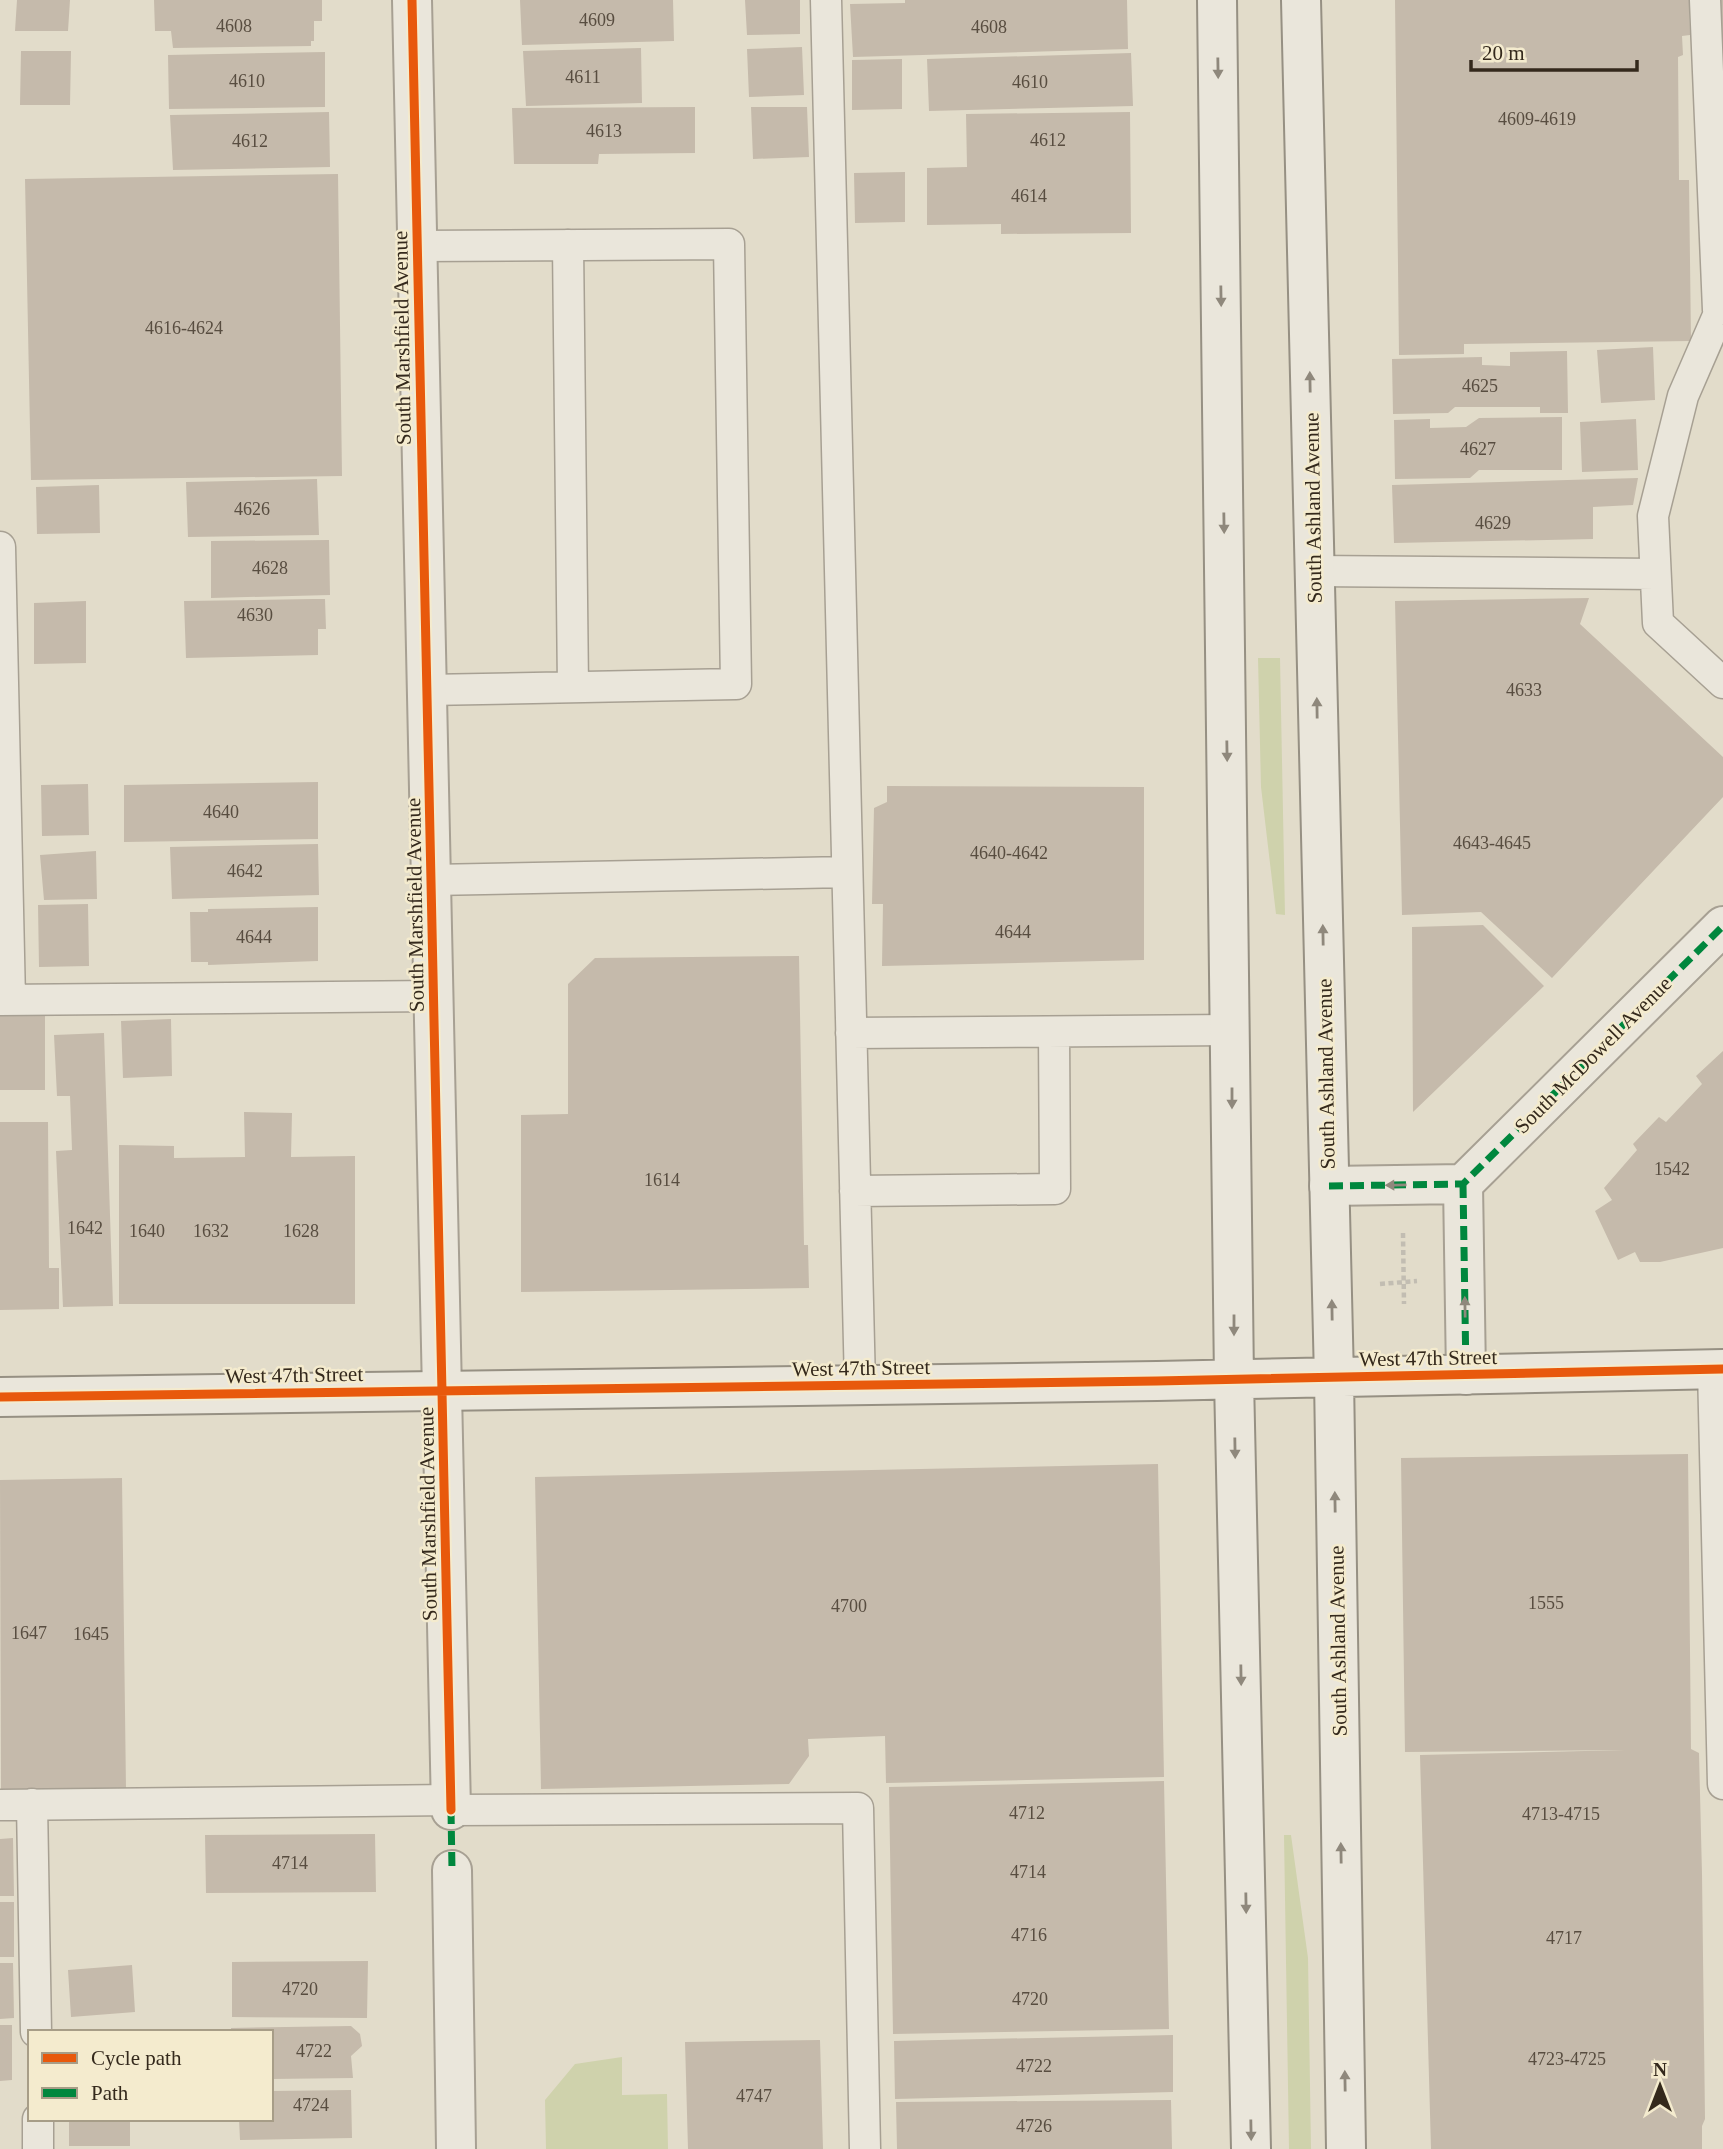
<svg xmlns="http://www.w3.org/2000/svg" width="1723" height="2149" viewBox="0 0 1723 2149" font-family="'Times New Roman',serif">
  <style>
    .green { fill: #cfd2ac }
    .building { fill: #c5baab }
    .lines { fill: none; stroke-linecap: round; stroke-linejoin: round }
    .lane-casing { stroke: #a7a093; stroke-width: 33 }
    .street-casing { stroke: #a7a093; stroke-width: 42 }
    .secondary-casing { stroke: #969083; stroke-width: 42 }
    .path { stroke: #c2bdb2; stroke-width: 4.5; stroke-dasharray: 5 3.5; stroke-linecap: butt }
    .lane { stroke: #eae6db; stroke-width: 30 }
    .street { stroke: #eae6db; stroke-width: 38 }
    .secondary { stroke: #eae6db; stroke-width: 38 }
    .quiet { stroke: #00873e; stroke-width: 7; stroke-dasharray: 14 7; stroke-linecap: butt }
    .cycleway-casing { stroke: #f4ebce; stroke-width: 13 }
    .cycleway { stroke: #e8590c; stroke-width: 9 }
    .oneway { fill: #8f887c }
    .labels { text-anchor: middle; stroke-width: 5; stroke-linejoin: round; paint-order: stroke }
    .number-label { font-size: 18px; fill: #584d40 }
    .street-label { font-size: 21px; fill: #34291c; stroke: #f4ebce }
  </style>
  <rect width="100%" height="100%" fill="#e2dcca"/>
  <path class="green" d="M 1258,658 L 1280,658 L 1285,915 L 1276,914 L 1261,787 Z
    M 1284,1835 L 1291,1835 L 1308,1958 L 1311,2149 L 1289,2149 Z
    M 622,2057 L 622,2095 L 667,2094 L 668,2149 L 546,2149 L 545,2100 L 575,2064 Z"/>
  <path class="building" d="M 17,0 L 70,0 L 68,31 L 15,31 Z
    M 154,0 L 322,0 L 322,21 L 314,21 L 314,41 L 311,41 L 311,46 L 173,48 L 171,31 L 155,31 Z
    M 520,0 L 673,0 L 674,41 L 522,45 Z
    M 745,0 L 800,0 L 800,34 L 747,35 Z
    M 905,0 L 1127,0 L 1128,49 L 853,57 L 850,4 L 905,3 Z
    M 1395,0 L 1689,0 L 1690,35 L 1682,36 L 1683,55 L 1678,57 L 1679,180 L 1689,180 L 1691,341 L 1464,344 L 1464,354 L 1399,355 Z
    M 1719,0 L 1723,0 L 1723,141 Z
    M 802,47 L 804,95 L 749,97 L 747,49 Z
    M 641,48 L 642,103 L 526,106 L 523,51 Z
    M 21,51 L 71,51 L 70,105 L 20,105 Z
    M 325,52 L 325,107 L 169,109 L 168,55 Z
    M 1131,53 L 1133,106 L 929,111 L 927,59 Z
    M 902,59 L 902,109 L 852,110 L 852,60 Z
    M 695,107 L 695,153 L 599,154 L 598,164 L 514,164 L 512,108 Z
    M 751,107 L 807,107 L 809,157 L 753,159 Z
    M 329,112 L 330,167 L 173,170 L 170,115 Z
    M 1130,112 L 1131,233 L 1001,234 L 1001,224 L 927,225 L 927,168 L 967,167 L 966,114 Z
    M 905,172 L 905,222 L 855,223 L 854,173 Z
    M 338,174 L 342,476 L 31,480 L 25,179 Z
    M 1653,347 L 1655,400 L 1601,403 L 1597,350 Z
    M 1567,351 L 1568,413 L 1540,413 L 1540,407 L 1455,407 L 1448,413 L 1393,414 L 1392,359 L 1482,357 L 1482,365 L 1510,366 L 1510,352 Z
    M 1562,417 L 1562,470 L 1479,470 L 1470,478 L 1395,479 L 1394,420 L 1430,419 L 1430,428 L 1466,427 L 1479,418 Z
    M 1636,419 L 1638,470 L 1582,472 L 1580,422 Z
    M 1638,478 L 1633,505 L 1593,507 L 1593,539 L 1394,543 L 1392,485 Z
    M 317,479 L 319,535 L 188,537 L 186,482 Z
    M 99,485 L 100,533 L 37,534 L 36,487 Z
    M 329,540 L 330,595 L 211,598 L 211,541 Z
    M 1589,598 L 1580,624 L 1723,757 L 1723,797 L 1552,978 L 1481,912 L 1402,915 L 1395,601 Z
    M 313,599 L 325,599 L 326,629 L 318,629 L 318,655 L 186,658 L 184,601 Z
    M 86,601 L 86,663 L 34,664 L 34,603 Z
    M 318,782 L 318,839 L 124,842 L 124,785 Z
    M 88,784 L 89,835 L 42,836 L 41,785 Z
    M 887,786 L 1144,787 L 1144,960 L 882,966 L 883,904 L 872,904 L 874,808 L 887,802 Z
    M 318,844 L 319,895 L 172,899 L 170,847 Z
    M 96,851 L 97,899 L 44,900 L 40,855 Z
    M 88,904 L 89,966 L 39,967 L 38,905 Z
    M 318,907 L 318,961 L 208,965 L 208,962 L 191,962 L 190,912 L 208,912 L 208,909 Z
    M 1483,925 L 1544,986 L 1413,1112 L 1412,927 Z
    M 799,956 L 804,1245 L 808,1245 L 809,1288 L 521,1292 L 521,1115 L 568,1114 L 568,984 L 595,958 Z
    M 0,1008 L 45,1008 L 45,1090 L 0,1090 Z
    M 171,1019 L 172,1076 L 123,1078 L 121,1021 Z
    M 104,1033 L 113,1306 L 63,1307 L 56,1151 L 72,1150 L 70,1096 L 57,1096 L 54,1035 Z
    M 1723,1051 L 1723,1248 L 1660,1262 L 1640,1262 L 1635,1252 L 1618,1260 L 1595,1211 L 1612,1200 L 1604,1188 L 1637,1150 L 1633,1144 L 1659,1117 L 1666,1122 L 1702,1084 L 1696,1076 Z
    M 244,1112 L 292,1113 L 291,1157 L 355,1156 L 355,1304 L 119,1304 L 119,1145 L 174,1146 L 174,1158 L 245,1157 Z
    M 0,1122 L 48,1122 L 49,1268 L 59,1268 L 59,1309 L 0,1310 Z
    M 1688,1454 L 1691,1749 L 1699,1753 L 1702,1874 L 1705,2119 L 1702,2126 L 1702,2149 L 1431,2149 L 1420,1755 L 1625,1750 L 1405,1752 L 1401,1458 Z
    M 1158,1464 L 1164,1777 L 886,1783 L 885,1736 L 808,1739 L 809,1756 L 789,1784 L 541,1789 L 535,1477 Z
    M 122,1478 L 126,1789 L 1,1790 L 0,1480 Z
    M 1164,1781 L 1169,2029 L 893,2034 L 889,1787 Z
    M 375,1834 L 376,1892 L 206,1893 L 205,1835 Z
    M 13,1838 L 14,1896 L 0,1896 L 0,1839 Z
    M 0,1902 L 14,1902 L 14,1957 L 0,1957 Z
    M 368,1961 L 367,2018 L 232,2017 L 232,1962 Z
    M 0,1963 L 13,1963 L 14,2018 L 0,2019 Z
    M 132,1965 L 135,2012 L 71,2017 L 68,1970 Z
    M 0,2025 L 12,2025 L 12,2080 L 0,2081 Z
    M 351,2026 L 360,2034 L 362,2046 L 351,2056 L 353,2078 L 271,2079 L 271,2032 L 231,2032 L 231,2028 Z
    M 124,2029 L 124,2032 L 104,2032 L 104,2030 Z
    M 1173,2035 L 1173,2092 L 895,2099 L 894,2041 Z
    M 820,2040 L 823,2149 L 688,2149 L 685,2042 Z
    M 351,2090 L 352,2138 L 240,2140 L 239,2119 L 271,2119 L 271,2091 Z
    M 1171,2100 L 1172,2149 L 897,2149 L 896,2102 Z
    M 69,2119 L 130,2119 L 130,2146 L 69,2146 Z"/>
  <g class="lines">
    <g class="lane-casing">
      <path id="lane" d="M 826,0 L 860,1385
        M 1705,0 L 1718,310
        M 568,245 L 573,687
        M 418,246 L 729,244 L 736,684 L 427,690
        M 1723,304 L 1683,396 L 1653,516 L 1658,623 L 1723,683
        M 0,547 L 10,1000
        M 1314,571 L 1655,574
        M 432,880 L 847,872
        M 0,1000 L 434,996
        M 851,1033 L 1231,1030
        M 855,1191 L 1055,1189 L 1054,1032
        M 1713,1369 L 1723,1784
        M 32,1804 L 36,2032
        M 0,1805 L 451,1800
        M 451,1810 L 858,1808 L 865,2149
        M 38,2119 L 38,2149"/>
    </g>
    <g class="street-casing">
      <path id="street" d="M 412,0 L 451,1810
        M 1463,1184 L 1466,1375
        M 1329,1186 L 1463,1184 L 1723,926
        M 452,1870 L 456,2149"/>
    </g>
    <g class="secondary-casing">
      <path id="secondary" d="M 1217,0 L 1234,1380 L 1251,2149
        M 1301,0 L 1334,1378 L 1346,2149
        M 0,1397 L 1157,1381 L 1723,1369"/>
    </g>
    <path class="path" d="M 1403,1233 L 1404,1304
      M 1380,1284 L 1417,1281"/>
    <use href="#lane" class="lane"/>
    <use href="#street" class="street"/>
    <use href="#secondary" class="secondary"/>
    <path class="quiet" d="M 1463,1184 L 1466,1375
      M 1329,1186 L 1463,1184 L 1723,926
      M 451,1810 L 452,1870"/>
    <g class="cycleway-casing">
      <path id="cycleway" d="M 412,0 L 451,1810
        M 0,1397 L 1157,1381 L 1723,1369"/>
    </g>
    <use href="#cycleway" class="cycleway"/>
  </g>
  <defs><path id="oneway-solid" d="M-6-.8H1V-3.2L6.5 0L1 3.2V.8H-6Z" transform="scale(1.75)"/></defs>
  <g class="oneway">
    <use href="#oneway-solid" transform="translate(1218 68) rotate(89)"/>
    <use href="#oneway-solid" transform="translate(1221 296) rotate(89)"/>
    <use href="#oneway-solid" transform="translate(1310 382) rotate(-91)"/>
    <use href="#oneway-solid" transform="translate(1224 523) rotate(89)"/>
    <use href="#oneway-solid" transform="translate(1317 708) rotate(-91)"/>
    <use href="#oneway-solid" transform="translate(1227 751) rotate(89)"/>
    <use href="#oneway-solid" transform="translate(1323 935) rotate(-91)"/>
    <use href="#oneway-solid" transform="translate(1232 1098) rotate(90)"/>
    <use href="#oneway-solid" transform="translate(1396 1185) rotate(179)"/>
    <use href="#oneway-solid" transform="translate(1465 1307) rotate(-91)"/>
    <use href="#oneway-solid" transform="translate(1332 1310) rotate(-91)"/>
    <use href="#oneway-solid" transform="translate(1234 1325) rotate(90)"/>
    <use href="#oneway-solid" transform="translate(1235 1448) rotate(89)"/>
    <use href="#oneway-solid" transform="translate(1335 1502) rotate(-91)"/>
    <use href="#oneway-solid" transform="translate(1241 1675) rotate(89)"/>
    <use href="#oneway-solid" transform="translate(1341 1853) rotate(-91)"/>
    <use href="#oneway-solid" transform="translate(1246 1903) rotate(89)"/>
    <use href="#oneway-solid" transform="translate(1345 2081) rotate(-91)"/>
    <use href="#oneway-solid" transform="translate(1251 2130) rotate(89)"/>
  </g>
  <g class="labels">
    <g class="number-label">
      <text x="597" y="26">4609</text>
      <text x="234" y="32">4608</text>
      <text x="989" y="33">4608</text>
      <text x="583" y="83">4611</text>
      <text x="247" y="87">4610</text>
      <text x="1030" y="88">4610</text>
      <text x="1537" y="125">4609-4619</text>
      <text x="604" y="137">4613</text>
      <text x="1048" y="146">4612</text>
      <text x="250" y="147">4612</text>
      <text x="1029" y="202">4614</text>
      <text x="184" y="334">4616-4624</text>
      <text x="1480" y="392">4625</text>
      <text x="1478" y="455">4627</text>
      <text x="252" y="515">4626</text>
      <text x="1493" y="529">4629</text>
      <text x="270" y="574">4628</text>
      <text x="255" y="621">4630</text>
      <text x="1524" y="696">4633</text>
      <text x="221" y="818">4640</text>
      <text x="1492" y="849">4643-4645</text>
      <text x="1009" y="859">4640-4642</text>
      <text x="245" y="877">4642</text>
      <text x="1013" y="938">4644</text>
      <text x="254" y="943">4644</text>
      <text x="1672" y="1175">1542</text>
      <text x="662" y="1186">1614</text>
      <text x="85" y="1234">1642</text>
      <text x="147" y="1237">1640</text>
      <text x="211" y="1237">1632</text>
      <text x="301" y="1237">1628</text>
      <text x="1546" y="1609">1555</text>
      <text x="849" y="1612">4700</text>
      <text x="29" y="1639">1647</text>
      <text x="91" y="1640">1645</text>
      <text x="1027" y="1819">4712</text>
      <text x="1561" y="1820">4713-4715</text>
      <text x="290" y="1869">4714</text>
      <text x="1028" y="1878">4714</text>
      <text x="1029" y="1941">4716</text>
      <text x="1564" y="1944">4717</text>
      <text x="300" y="1995">4720</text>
      <text x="1030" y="2005">4720</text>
      <text x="314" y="2057">4722</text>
      <text x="1567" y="2065">4723-4725</text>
      <text x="1034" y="2072">4722</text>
      <text x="754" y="2102">4747</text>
      <text x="311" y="2111">4724</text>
      <text x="1034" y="2132">4726</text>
    </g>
    <g class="street-label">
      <text transform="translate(402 338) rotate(-91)" y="7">South Marshfield Avenue</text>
      <text transform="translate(1313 508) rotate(-91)" y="7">South Ashland Avenue</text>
      <text transform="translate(415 905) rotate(-91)" y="7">South Marshfield Avenue</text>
      <text transform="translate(1593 1055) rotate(-45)" y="7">South McDowell Avenue</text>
      <text transform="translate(1326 1074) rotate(-91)" y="7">South Ashland Avenue</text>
      <text transform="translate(1428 1358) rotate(-1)" y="7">West 47th Street</text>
      <text transform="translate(861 1368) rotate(-1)" y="7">West 47th Street</text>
      <text transform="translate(294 1375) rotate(-1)" y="7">West 47th Street</text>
      <text transform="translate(428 1514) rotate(-91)" y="7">South Marshfield Avenue</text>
      <text transform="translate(1338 1641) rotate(-91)" y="7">South Ashland Avenue</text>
    </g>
  </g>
  <rect x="28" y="2030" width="245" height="91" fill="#f4ebce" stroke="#a79d87" stroke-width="2"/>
  <rect x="42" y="2053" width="35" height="10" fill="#e8590c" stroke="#a79d87" stroke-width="2"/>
  <text x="91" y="2065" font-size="21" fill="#34291c">Cycle path</text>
  <rect x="42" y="2088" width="35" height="10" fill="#00873e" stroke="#a79d87" stroke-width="2"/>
  <text x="91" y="2100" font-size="21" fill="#34291c">Path</text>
  <g transform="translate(1660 2086)" stroke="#f4ebce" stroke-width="5" paint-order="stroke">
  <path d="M0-5L12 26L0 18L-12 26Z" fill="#34291c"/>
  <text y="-10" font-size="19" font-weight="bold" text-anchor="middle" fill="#34291c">N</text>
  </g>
  <path d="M1471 60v10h166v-10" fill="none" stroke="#34291c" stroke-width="3.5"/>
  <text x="1482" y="60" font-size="21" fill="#34291c" stroke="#f4ebce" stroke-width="5" paint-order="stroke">20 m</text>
</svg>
